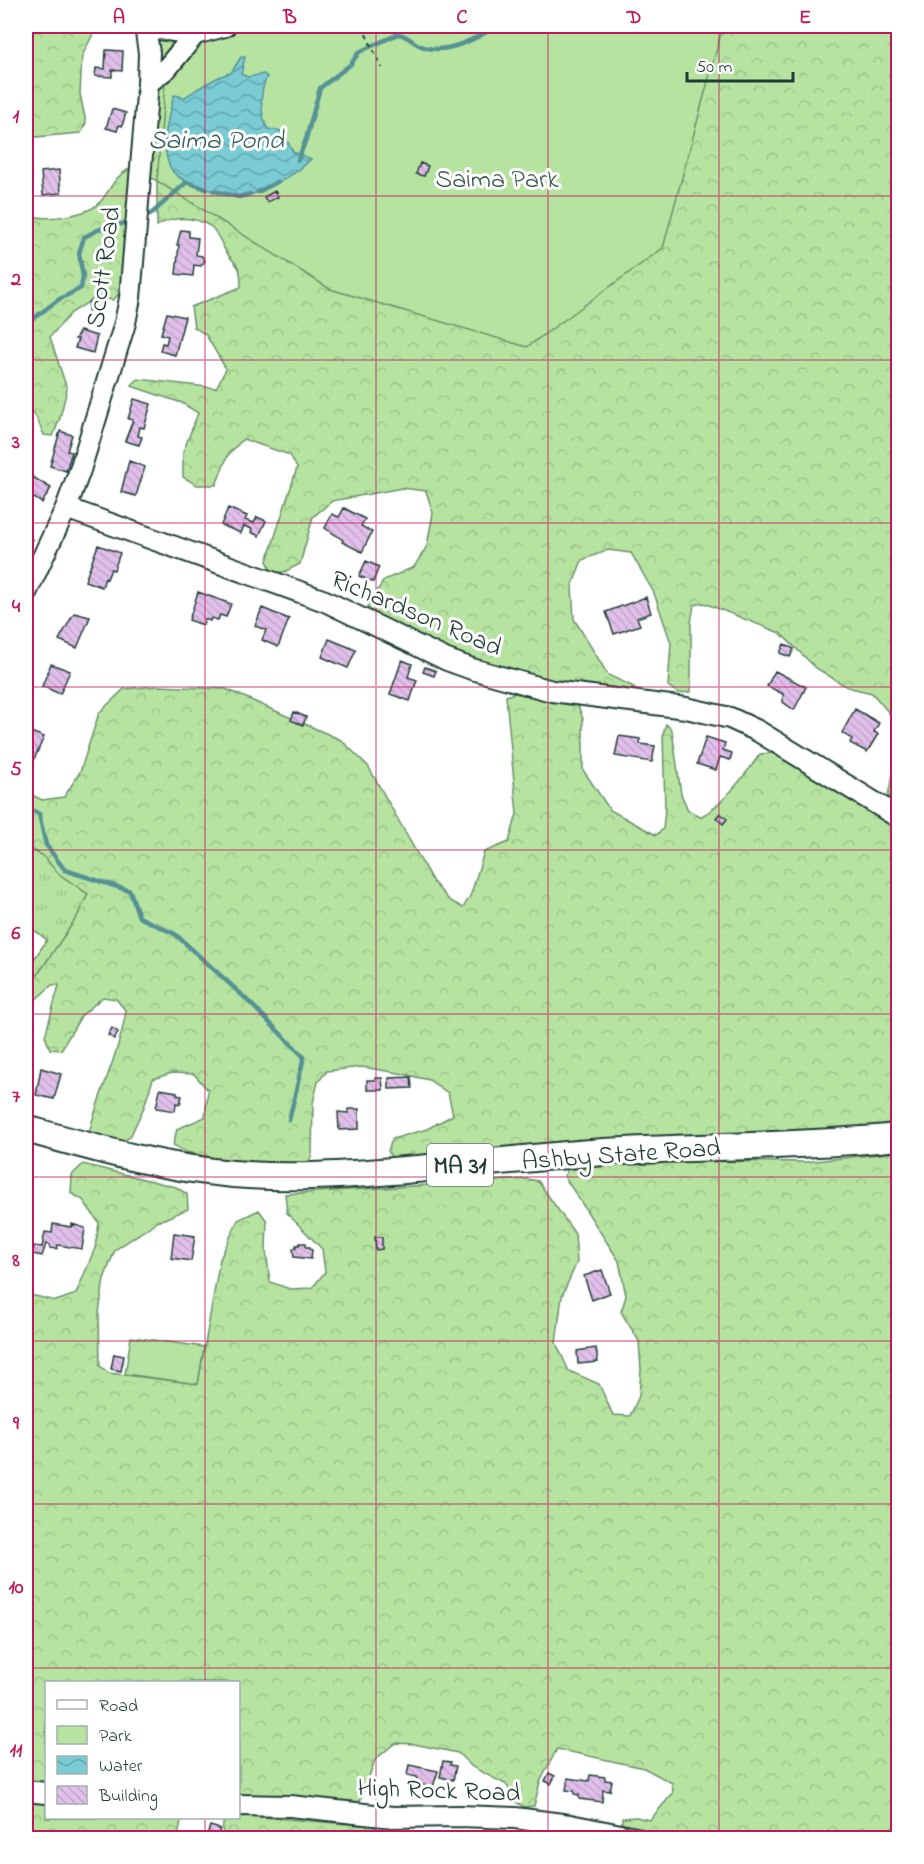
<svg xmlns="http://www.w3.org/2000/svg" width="924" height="1864" viewBox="0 0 924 1864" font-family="'Indie Flower',sans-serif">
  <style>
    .grass { fill: url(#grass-tufts); stroke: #6a906a; stroke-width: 1.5 }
    .forest { fill: url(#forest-crowns); stroke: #6a906a; stroke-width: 1.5 }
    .park { fill: #b6e3a0; stroke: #6a906a; stroke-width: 1.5 }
    .water { fill: url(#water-waves); stroke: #569294; stroke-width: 1.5 }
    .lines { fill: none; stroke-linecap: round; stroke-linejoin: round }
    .stream { stroke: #569294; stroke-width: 4.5 }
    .building { fill: url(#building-back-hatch); stroke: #1f3d34; stroke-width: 1.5 }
    .minor-casing { stroke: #1f3d34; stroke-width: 24 }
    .major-casing { stroke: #1f3d34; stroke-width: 30 }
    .path { stroke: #1f3d34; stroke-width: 2; stroke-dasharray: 4.5 4.5; stroke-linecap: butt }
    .minor { stroke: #fff; stroke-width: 20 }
    .major { stroke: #fff; stroke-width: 26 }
    .grid { fill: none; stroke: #c2185b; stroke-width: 1.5; stroke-opacity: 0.55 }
    .labels { text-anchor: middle; stroke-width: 6; stroke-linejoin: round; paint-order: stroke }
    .shield { fill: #fff; stroke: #627771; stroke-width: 1.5 }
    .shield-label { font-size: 24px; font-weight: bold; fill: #1f3d34 }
    .park-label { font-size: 26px; fill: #3d5e4a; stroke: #fff }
    .street-label { font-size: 26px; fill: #1f3d34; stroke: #fff }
    .water-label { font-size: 27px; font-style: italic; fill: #36605c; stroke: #fff }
    .neatline { fill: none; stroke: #c2185b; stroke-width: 2 }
    .grid-label { font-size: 20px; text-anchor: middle; font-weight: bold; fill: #c2185b }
  </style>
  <defs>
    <pattern id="grass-tufts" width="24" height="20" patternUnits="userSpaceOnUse" patternTransform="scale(1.5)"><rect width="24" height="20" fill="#b6e3a0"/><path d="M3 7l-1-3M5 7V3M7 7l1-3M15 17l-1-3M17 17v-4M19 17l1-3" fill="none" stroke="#9cc48a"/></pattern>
    <pattern id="forest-crowns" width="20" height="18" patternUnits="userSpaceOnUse" patternTransform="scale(1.5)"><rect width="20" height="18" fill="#b6e3a0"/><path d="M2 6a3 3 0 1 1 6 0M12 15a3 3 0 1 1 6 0" fill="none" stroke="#9cc48a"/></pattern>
    <pattern id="water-waves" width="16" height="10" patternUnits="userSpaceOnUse" patternTransform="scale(1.5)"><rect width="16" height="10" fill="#7acbd4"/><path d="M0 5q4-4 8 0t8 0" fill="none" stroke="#63a6ad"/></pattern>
    <pattern id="building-back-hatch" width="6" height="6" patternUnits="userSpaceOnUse" patternTransform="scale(1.5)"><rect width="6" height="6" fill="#e1bfeb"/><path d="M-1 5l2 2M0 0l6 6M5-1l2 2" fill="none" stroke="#c1a5ca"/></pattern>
  </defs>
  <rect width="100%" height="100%" fill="#fff"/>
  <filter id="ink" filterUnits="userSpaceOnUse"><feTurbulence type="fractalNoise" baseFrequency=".0167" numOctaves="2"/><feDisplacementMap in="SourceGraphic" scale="12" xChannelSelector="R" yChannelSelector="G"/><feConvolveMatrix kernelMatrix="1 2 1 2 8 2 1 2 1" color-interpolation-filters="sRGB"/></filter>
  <g filter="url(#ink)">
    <path class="grass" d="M 182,57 L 161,171 L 157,181 L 148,176 L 153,102 L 158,85 Z
      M 26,846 L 43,856 L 59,874 L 88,894 L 77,917 L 28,989 L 26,988 L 26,971 L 47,940 L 26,924 Z"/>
    <path class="forest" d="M 26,26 L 97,26 L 82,56 L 80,94 L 86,123 L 81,133 L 36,137 L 26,148 Z
      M 265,26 L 898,26 L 898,809 L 888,795 L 896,760 L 896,721 L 872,693 L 847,687 L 816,668 L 780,633 L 704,603 L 694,605 L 691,623 L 691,692 L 678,693 L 668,686 L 671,643 L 654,593 L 631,553 L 608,550 L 582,560 L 572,587 L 574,619 L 608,675 L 634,687 L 635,694 L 557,683 L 484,668 L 369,615 L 368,605 L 384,580 L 414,567 L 427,546 L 433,513 L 426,491 L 402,488 L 332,501 L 313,517 L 300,564 L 284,572 L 272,572 L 267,561 L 297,468 L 290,455 L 243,439 L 228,455 L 216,485 L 197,485 L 183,477 L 183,452 L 198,413 L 182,403 L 131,386 L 138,379 L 216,388 L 226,369 L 206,335 L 194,327 L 191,307 L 241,287 C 241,262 237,269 225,250 C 221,243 217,231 210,226 C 194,216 172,216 157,226 L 157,181 L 161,171 Z
      M 129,169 L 133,176 L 120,293 L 113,300 L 96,297 L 71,313 L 50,337 L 67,389 L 60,418 L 53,436 L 44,435 L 36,417 L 26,401 L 26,214 C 43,222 89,216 101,201 C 113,187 112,179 129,169 Z
      M 159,686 L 226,689 L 341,740 L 368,766 L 433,882 L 449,900 L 463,908 L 471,894 L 484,852 L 509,842 L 517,814 L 506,696 L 514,693 L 577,703 L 583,719 L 583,770 L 610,810 L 656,835 L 663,829 L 665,809 L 663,734 L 666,724 L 672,730 L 681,794 L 688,810 L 700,817 C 723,805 745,775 760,754 L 773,753 L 898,828 L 898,1121 L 845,1132 L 410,1158 L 392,1158 L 388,1151 L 392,1139 L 427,1129 L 453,1115 L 448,1093 L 429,1080 L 399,1073 L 362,1067 L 327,1071 L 318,1082 L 313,1103 L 312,1154 L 310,1160 L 306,1163 L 247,1165 L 186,1152 L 173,1145 L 177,1129 L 205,1117 L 208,1090 L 194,1074 L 172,1073 L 153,1079 L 144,1107 L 130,1137 L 114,1148 L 88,1137 C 98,1094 119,1055 126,1011 L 116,999 L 103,997 L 81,1016 L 61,1050 L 50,1049 L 45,1036 L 59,985 L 52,985 L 33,1002 L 26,1001 L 26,988 L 28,989 L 77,917 L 88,894 L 59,874 L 43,856 L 26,846 L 26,792 L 42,800 L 64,797 L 80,772 L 99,713 L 124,689 Z
      M 898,1152 L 898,1838 L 667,1838 L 622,1827 L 622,1818 L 636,1817 L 650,1820 L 673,1793 L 672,1783 L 644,1768 L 557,1749 L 540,1782 L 534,1806 L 524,1807 L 513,1800 L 507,1785 L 472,1767 L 458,1753 L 414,1744 L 395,1743 L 375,1760 L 358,1807 L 239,1798 L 238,1682 L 46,1682 L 46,1786 L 26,1785 L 26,1641 L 32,1623 L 26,1608 L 26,1294 L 56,1301 L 76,1294 L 95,1248 L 99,1223 L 83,1200 L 71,1193 L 72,1175 L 83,1164 L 176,1187 L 187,1194 L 188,1209 L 157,1222 L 115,1250 L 104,1279 L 99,1313 L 100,1366 L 109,1373 L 198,1384 L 220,1259 L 238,1220 L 259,1210 L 267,1221 L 266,1250 L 270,1282 L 290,1289 L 312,1288 L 325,1272 L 322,1249 L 287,1213 L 285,1194 L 527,1179 L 538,1181 L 575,1234 L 577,1262 L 562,1296 L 556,1343 L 569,1371 L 599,1384 L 613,1415 L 630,1416 L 639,1396 L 641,1370 L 639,1341 L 621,1312 L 626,1296 L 619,1261 L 564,1176 L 568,1169 L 674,1161 L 805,1162 Z
      M 26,1802 L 46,1803 L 46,1818 L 178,1818 L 181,1820 L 178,1838 L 26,1838 Z
      M 239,1815 L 373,1826 L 385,1836 L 385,1838 L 222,1838 L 223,1823 L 231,1818 L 238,1818 Z"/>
    <path class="park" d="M 154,26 L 723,26 L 663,248 L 527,347 L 330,289 L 157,181 L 165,83 Z
      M 131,1337 L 204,1347 L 198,1384 L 125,1374 Z"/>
    <path class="water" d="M 241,57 L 245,57 L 241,74 L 248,77 L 264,74 L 267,77 C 259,92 260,114 268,129 L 282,131 L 293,152 L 311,159 C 298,173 257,198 238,196 C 226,195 212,191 201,187 C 192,184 180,180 173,172 C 158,150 168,117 174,95 L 185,97 C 196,90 219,74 231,73 Z"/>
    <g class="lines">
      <path class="stream" d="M 298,160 L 306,139 L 320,88 L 351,64 L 359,52 L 398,34 C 407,35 411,41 419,45 C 443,57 476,39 496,26
        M 214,191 L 239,197 L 250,194
        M 258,192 L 277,182
        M 142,218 L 151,214 L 187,182 L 206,189
        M 26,324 L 58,300 L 81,288 L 83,276 L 79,253 L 84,237 L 102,228 L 131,222
        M 26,807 L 39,814 L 46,845 L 65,870 L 130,891 L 139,917 L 175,934 L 242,995 L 304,1057 L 289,1120"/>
    </g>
    <path class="building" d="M 106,50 L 123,51 L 122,71 L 112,70 L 112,77 L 95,76 L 96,68 L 105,69 Z
      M 112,109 L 126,113 L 122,126 L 119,125 L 117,131 L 106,128 Z
      M 420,163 L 428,166 L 424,176 L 416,174 Z
      M 59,170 L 61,193 L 43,195 L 41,172 Z
      M 275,191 L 278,197 L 267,202 L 264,197 Z
      M 181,230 L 189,231 L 189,237 L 198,238 L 196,255 L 202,256 L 205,261 L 201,266 L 194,265 L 193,276 L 176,274 L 179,245 L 177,245 Z
      M 89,302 L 102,304 L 100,313 L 88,311 Z
      M 167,313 L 185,317 L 175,355 L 160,351 L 162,343 L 166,344 L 168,336 L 161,334 Z
      M 80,331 L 97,336 L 93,353 L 75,348 L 78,339 L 75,339 Z
      M 134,399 L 151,404 L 144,428 L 140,427 L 138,436 L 142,437 L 139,445 L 125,441 L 133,420 L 128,419 Z
      M 60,431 L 72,435 L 67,451 L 72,452 L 66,471 L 50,466 Z
      M 129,461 L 145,467 L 136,496 L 121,492 Z
      M 26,473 L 51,488 L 42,503 L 26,493 Z
      M 228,508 L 247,516 L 245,520 L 254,523 L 257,517 L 266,521 L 259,536 L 251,532 L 252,529 L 244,526 L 241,533 L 221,525 Z
      M 344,508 L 365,519 L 361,526 L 372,532 L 362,552 L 342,542 L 343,540 L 325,528 L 332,514 L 339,517 Z
      M 26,536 L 32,539 L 26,552 Z
      M 98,545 L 120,553 L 114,570 L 111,569 L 107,579 L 105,578 L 102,587 L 85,581 Z
      M 366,561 L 379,567 L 373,582 L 359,576 Z
      M 198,592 L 231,604 L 226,617 L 220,615 L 218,620 L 211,618 L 210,621 L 205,619 L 203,625 L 189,620 Z
      M 646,597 L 651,613 L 637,618 L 640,625 L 614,634 L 606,612 Z
      M 262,608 L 289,619 L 278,647 L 262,640 L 266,630 L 255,626 Z
      M 74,613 L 90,617 L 77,648 L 59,640 Z
      M 329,639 L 356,650 L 348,668 L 322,657 Z
      M 784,644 L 794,649 L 790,657 L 780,653 Z
      M 402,660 L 412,664 L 408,677 L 417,680 L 410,701 L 390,694 Z
      M 51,664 L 70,671 L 60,694 L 42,686 Z
      M 425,667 L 436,671 L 434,676 L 423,672 Z
      M 775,671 L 806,687 L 794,710 L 783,702 L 783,694 L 767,686 Z
      M 855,709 L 879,723 L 874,732 L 878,734 L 867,752 L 850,743 L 852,739 L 842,733 Z
      M 294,712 L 306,717 L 303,725 L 291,720 Z
      M 28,731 L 44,737 L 27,775 L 26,775 L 26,736 Z
      M 619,736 L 640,739 L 640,744 L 655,746 L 652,762 L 615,756 Z
      M 706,737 L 725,743 L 723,750 L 732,753 L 730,760 L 720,757 L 716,770 L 697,764 Z
      M 720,813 L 727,819 L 723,824 L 716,818 Z
      M 112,1028 L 118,1032 L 114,1039 L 108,1035 Z
      M 41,1068 L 61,1074 L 54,1099 L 36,1095 Z
      M 411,1077 L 412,1088 L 389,1089 L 389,1078 Z
      M 375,1078 L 382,1078 L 383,1090 L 367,1090 L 367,1080 L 375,1080 Z
      M 160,1089 L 177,1092 L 177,1095 L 182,1096 L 180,1104 L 176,1103 L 175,1111 L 156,1108 Z
      M 348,1109 L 359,1109 L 359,1129 L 339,1130 L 338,1112 L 348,1113 Z
      M 53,1224 L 72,1227 L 72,1224 L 85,1228 L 82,1249 L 58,1245 L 57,1249 L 50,1248 L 50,1245 L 46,1244 L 42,1256 L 32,1254 L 34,1246 L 42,1247 L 45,1232 L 52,1233 Z
      M 174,1233 L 195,1236 L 191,1261 L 171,1258 Z
      M 375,1237 L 382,1237 L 382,1249 L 376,1250 Z
      M 300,1243 L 306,1243 L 306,1247 L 310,1247 L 310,1249 L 312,1250 L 311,1259 L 294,1257 L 293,1248 L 296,1248 L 296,1245 L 299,1245 Z
      M 602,1270 L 610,1293 L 592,1300 L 584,1276 Z
      M 596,1348 L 598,1362 L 578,1364 L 577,1351 Z
      M 114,1354 L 124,1356 L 121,1371 L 111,1369 Z
      M 443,1761 L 451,1762 L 450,1765 L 456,1766 L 453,1780 L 440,1777 Z
      M 409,1765 L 438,1771 L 433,1787 L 416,1784 L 417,1777 L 407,1775 Z
      M 549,1773 L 555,1776 L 551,1784 L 545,1781 Z
      M 590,1775 L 605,1777 L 605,1780 L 612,1781 L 610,1791 L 603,1790 L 602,1802 L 579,1799 L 579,1795 L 574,1794 L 574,1791 L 566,1790 L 568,1778 L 589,1781 Z
      M 210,1826 L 220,1829 L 217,1838 L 206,1838 Z"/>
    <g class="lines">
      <g class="minor-casing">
        <path id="minor" d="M 146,27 L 195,34 L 225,26
          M 148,83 L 167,68 L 195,34 L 193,26
          M 66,508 L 325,601 L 447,660 L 472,669 L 552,691 L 686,708 L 730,718 L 758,731 L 898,817
          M 26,593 L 66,508 L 80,470 L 125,323 L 130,298 L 148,83 L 149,53 L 145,26
          M 26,1791 L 46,1793
          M 238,1805 L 290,1806 L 393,1817 L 460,1816 L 515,1818 L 570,1825 L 636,1838"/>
      </g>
      <g class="major-casing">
        <path id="major" d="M 26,1129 C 94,1148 162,1168 233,1174 C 291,1179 348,1175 405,1170 C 472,1164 538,1157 604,1152 C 702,1146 801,1147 898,1137"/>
      </g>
      <path class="path" d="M 362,26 L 382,68
        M 527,26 L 527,27"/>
      <use href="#minor" class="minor"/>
      <use href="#major" class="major"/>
    </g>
  </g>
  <path class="grid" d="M 205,26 L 205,1682M 376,26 L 376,1838M 548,26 L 548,1838M 719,26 L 719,1838M 26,196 L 898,196M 26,360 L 898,360M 26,523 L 898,523M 26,687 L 898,687M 26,850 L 898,850M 26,1014 L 898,1014M 26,1177 L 898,1177M 26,1341 L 898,1341M 26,1504 L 898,1504M 26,1668 L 898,1668M 205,1818 L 205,1838"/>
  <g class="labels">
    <rect class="shield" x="427" y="1144" width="66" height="42" rx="4.5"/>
    <g class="shield-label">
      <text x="460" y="1173">MA 31</text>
    </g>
    <g class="park-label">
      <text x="497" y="187">Saima Park</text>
    </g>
    <g class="street-label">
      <text transform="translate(102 267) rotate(-82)" y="9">Scott Road</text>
      <text transform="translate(417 612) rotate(23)" y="9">Richardson Road</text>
      <text transform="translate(621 1153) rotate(-4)" y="9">Ashby State Road</text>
      <text transform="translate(439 1789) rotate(2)" y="9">High Rock Road</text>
    </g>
    <g class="water-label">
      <text x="216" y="148">Saima Pond</text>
    </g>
  </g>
  <rect width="924" height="1864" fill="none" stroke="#fff" stroke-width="66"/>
  <rect x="45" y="1681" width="195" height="138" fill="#ffffff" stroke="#a5b1ae" stroke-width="1.5"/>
  <rect x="57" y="1700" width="30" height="9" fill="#ffffff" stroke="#a5b1ae" stroke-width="1.5"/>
  <text x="99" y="1711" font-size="18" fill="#1f3d34">Road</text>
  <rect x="57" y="1726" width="30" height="18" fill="#b6e3a0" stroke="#a5b1ae" stroke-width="1.5"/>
  <text x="99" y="1741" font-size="18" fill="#1f3d34">Park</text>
  <rect x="57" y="1756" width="30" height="18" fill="url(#water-waves)" stroke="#a5b1ae" stroke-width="1.5"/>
  <text x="99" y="1771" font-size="18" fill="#1f3d34">Water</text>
  <rect x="57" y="1786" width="30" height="18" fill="url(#building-back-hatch)" stroke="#a5b1ae" stroke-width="1.5"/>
  <text x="99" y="1801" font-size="18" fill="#1f3d34">Building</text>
  <path d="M687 72v9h106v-9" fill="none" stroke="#1f3d34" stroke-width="3"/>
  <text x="696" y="72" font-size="18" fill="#1f3d34" stroke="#ffffff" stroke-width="4.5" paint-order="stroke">50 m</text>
  <rect x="33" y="33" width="858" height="1798" class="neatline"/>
  <g class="grid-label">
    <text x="119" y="23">A</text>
    <text x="290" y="23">B</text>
    <text x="462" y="23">C</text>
    <text x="634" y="23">D</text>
    <text x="805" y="23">E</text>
    <text x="16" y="122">1</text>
    <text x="16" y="285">2</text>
    <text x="16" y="448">3</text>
    <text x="16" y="612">4</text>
    <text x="16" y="775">5</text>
    <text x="16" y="939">6</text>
    <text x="16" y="1102">7</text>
    <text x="16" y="1266">8</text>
    <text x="16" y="1429">9</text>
    <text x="16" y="1593">10</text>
    <text x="16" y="1756">11</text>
  </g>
</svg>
